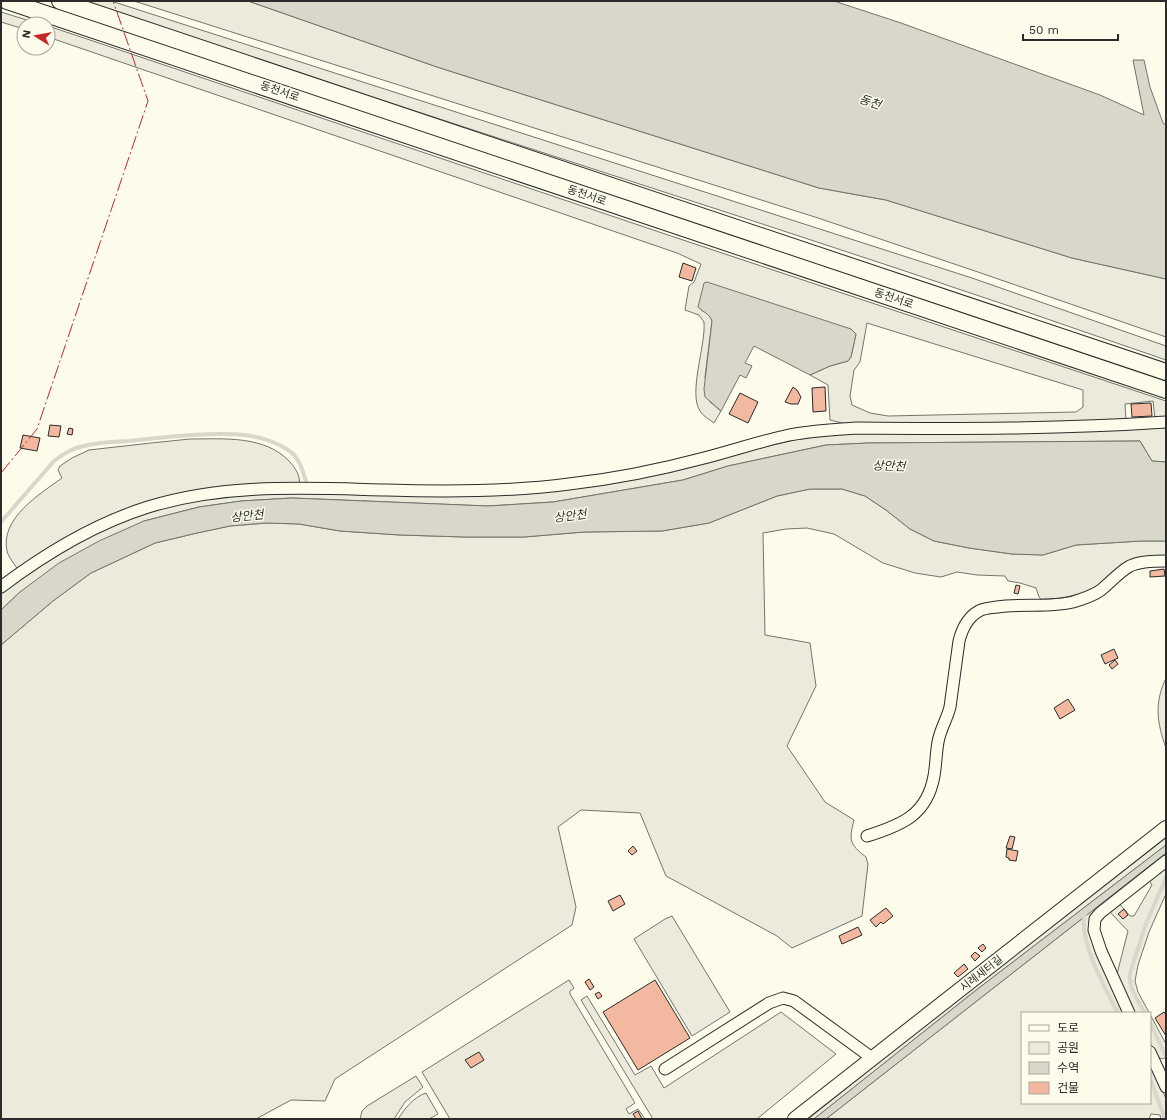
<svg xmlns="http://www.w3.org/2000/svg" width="1167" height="1120" viewBox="0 0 1167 1120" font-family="'Work Sans','Noto Sans KR',sans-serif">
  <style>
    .green { fill: #ecebdb; stroke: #74746e; fill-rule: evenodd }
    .water { fill: #d8d7c9; stroke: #74746e }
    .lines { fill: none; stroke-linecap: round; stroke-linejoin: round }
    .stream { stroke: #d8d7c9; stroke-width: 4 }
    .building { fill: #f2b8a0; stroke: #2b2b2b }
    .minor-casing { stroke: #2b2b2b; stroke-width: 13 }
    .tertiary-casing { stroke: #2b2b2b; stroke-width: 16 }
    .secondary-casing { stroke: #2b2b2b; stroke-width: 18 }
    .minor { stroke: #fdfbea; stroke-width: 11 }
    .tertiary { stroke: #fdfbea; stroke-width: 14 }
    .secondary { stroke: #fdfbea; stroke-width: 16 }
    .power { stroke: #c62828; stroke-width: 1; stroke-dasharray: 14 3 2 3; stroke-linecap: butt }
    .labels { text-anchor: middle; stroke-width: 3; stroke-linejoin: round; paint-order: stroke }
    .street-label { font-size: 11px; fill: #2b2b2b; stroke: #fdfbea }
    .water-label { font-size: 12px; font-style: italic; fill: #2b2b2b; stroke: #fdfbea }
  </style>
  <rect width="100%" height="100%" fill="#fdfbea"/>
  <path class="green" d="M 84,1 L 111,1 L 972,278 L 1166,346 L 1166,360 C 807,234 444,124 84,1 Z
    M 134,1 L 248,1 L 437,67 L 819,188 L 886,200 L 1072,258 L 1166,279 L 1166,337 L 975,271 L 818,218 Z
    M 1,12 L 40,24 L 24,24 L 24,29 L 1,22 Z
    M 48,26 L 96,42 L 674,237 L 1166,401 L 1166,419 L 1155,419 L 1153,401 L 1125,404 L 1126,420 L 1022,424 L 846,424 L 830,420 L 828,385 L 810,375 L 830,366 L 848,361 L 851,357 L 856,334 L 851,329 L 701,310 C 707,313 710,315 712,321 L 705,377 L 710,402 L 721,411 L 714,423 C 710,420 703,416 700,411 C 688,393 706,345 704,322 L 699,315 L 685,310 L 689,286 L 694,282 L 701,264 L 677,253 L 48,37 ZM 867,323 L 1083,390 L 1083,407 L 1076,412 L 888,416 L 870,413 L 852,405 L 850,396 L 854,370 L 860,362 Z
    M 1166,424 L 1166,462 L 1152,461 L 1140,441 L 868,443 L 826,445 L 728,466 L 683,480 L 553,502 L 488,506 L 292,498 L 241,501 L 199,507 L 144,521 L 20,592 L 1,610 L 1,592 L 45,559 L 120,521 L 188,500 L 247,491 L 488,494 L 713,459 L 794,440 L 841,433 Z
    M 190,439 C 224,439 265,435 290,462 C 295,468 301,476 299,484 L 175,496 L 18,569 L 16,567 C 13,562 8,556 7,551 C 0,518 40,494 62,478 L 58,470 L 60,466 L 72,458 L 89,450 L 151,443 Z
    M 810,489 L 842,489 L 865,496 L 886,510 L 910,529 L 934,541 L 969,548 L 1012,554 L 1043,555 L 1076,545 L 1141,541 L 1166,541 L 1166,557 L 1148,557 L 1088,592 L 1053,600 L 1042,600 L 1039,597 L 1036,588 L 1020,583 L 1008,581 L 1005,576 L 977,575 L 957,572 L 941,577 L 915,573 L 883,563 L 834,534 L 807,528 L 786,529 L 763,533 L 765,635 L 810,643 L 816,686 L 787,746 L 825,802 L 854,820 C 849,840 849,844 866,857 L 868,864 L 862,916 L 792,948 L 777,936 L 666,876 L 640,813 L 581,810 L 558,827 L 576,907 L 572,925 L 335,1079 L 325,1101 L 291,1100 L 256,1119 L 1,1119 L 1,645 L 53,601 L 91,573 L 155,543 L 197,533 L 230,526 L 267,523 L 299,524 L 340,531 L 400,535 L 465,537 L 524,537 L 584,532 L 662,531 L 709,523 L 777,496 Z
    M 1166,678 L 1166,748 C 1157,723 1154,703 1166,678 Z
    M 1166,837 L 1166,845 L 975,991 L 814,1119 L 808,1119 L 972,988 Z
    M 1166,853 L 1166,858 L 1091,915 L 1089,923 L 1124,1013 L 1022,1013 L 1022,1103 L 1150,1103 L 1150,1060 L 1166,1099 L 1166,1119 L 1161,1119 L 1160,1115 L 1151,1114 L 1149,1119 L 826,1119 Z
    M 1166,865 L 1166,896 L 1165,896 L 1149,932 L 1138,965 L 1135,981 L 1138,992 L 1166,1044 L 1166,1058 C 1146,1064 1150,1024 1150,1013 L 1133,1013 L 1117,974 L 1128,931 L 1108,910 L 1118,902 L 1130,916 L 1134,916 L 1152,885 L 1148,879 Z
    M 672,916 L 730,1012 L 692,1036 L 634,939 L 665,919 Z
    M 569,980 L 574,988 L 570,991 L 570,994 L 635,1103 L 626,1109 L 629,1114 L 638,1109 L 645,1119 L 450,1119 L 422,1072 Z
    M 587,996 L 635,1075 L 651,1066 L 664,1088 L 781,1012 L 836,1054 L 757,1119 L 653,1119 L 581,1000 Z
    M 416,1076 L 423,1087 L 405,1102 L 394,1119 L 360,1119 L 362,1111 L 367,1106 Z
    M 426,1093 L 438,1114 L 429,1119 L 398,1119 C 405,1108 414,1097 426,1093 Z"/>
  <path class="water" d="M 248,1 L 834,1 L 901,23 L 1100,95 L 1144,115 L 1133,60 L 1144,60 L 1150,87 L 1163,123 L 1166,125 L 1166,279 L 1072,258 L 886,200 L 819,188 L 437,67 Z
    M 707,282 L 851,329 L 856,334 L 851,357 L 848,361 L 830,366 L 810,375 L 754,346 L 745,363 L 752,366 L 746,378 L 740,375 L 721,411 L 705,397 L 704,389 L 712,321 C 709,313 704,313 698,307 L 704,283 Z
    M 1140,441 L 1152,461 L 1166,462 L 1166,541 L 1141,541 L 1076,545 L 1043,555 L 1012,554 L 969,548 L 934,541 L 910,529 L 886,510 L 865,496 L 842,489 L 810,489 L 777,496 L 709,523 L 662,531 L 584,532 L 524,537 L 465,537 L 400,535 L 340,531 L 299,524 L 267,523 L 230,526 L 197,533 L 155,543 L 91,573 L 53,601 L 1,645 L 1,610 L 20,592 L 59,563 L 99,541 L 144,521 L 199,507 L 241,501 L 292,498 L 488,506 L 553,502 L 683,480 L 728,466 L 826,445 L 868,443 Z
    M 1166,845 L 1166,853 L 826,1119 L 814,1119 L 975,991 Z"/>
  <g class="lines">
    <path class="stream" d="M 1,522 L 54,461 C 63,454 72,448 84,446 C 98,442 114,442 129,441 C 167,437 208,432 245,435 C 260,437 276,442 288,450 C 299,457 302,469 306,481
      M 1085,913 C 1077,938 1106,990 1118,1013
      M 1145,1013 C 1138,1000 1128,989 1130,973 L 1147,921 L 1166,878
      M 1150,1022 L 1166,1057
      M 1150,1078 L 1165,1119"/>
  </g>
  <path class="building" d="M 683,263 L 696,268 L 692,281 L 679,277 Z
    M 793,387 L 797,390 L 801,397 L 798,404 L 791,404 L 785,402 Z
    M 825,387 L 826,411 L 813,412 L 812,388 Z
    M 740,393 L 758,402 L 748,423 L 729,414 Z
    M 1151,403 L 1152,416 L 1132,417 L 1131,404 Z
    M 50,425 L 61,426 L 59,437 L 48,436 Z
    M 69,428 L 73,429 L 72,435 L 67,434 Z
    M 23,435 L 40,438 L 37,451 L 20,448 Z
    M 1164,569 L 1165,576 L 1150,577 L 1150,571 Z
    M 1016,585 L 1020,586 L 1018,594 L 1014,593 Z
    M 1114,649 L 1118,658 L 1105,664 L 1101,655 Z
    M 1115,660 L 1118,664 L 1112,669 L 1109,665 Z
    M 1068,699 L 1075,710 L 1060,719 L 1054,708 Z
    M 1010,836 L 1015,837 L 1012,849 L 1006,848 Z
    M 633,846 L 637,851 L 632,855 L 628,851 Z
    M 1007,849 L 1018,851 L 1016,861 L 1009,860 L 1009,858 L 1006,857 Z
    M 620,895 L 625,904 L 613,911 L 608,901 Z
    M 886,908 L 893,916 L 883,924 L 881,922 L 876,927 L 870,920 Z
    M 1124,909 L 1128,915 L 1123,919 L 1118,914 Z
    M 858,927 L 862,935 L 842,944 L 839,936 Z
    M 983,944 L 986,948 L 982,952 L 978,948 Z
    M 975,952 L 980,956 L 975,961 L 971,956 Z
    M 964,964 L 968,969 L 958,977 L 954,973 Z
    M 589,979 L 594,987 L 590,990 L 585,982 Z
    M 655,980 L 690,1038 L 638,1070 L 603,1012 Z
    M 599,992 L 602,996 L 598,999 L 595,994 Z
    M 1164,1012 L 1166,1015 L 1166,1036 L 1155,1018 Z
    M 479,1052 L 484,1060 L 471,1068 L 465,1060 Z
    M 638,1111 L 642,1119 L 636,1119 L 633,1114 Z"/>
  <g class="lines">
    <g class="minor-casing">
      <path id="minor" d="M 1,587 C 46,553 94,524 148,507 C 226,483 306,488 387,490 C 448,492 508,492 569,484 C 614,479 659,470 704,458 C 731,451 758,442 785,436 C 808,431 832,430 856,428 C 959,429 1063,429 1166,422
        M 867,836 C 902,825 927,815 934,776 C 936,765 936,753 938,742 C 940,730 947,719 950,707 L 959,641 C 962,629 968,617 979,611 C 984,608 991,608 997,607 C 1022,603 1049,608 1073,602 C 1083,599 1093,596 1101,590 C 1111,582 1119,572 1130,566 C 1140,561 1155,561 1166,561
        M 1129,1013 L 1101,951 L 1094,930 L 1095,919 L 1100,913 L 1166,861
        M 1150,1052 L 1166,1087
        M 665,1069 L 769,1003 L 783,998 L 794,1001 L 872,1058"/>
    </g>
    <g class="tertiary-casing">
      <path id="tertiary" d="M 795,1119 L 1166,828"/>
    </g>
    <g class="secondary-casing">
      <path id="secondary" d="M 7,1 L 1166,390
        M 60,1 L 1166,372"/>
    </g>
    <use href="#minor" class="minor"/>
    <use href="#tertiary" class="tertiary"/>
    <use href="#secondary" class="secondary"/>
    <path class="power" d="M 1,473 L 37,429 L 148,101 L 113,1"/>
  </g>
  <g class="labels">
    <g class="street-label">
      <text transform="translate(280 91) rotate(19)" y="4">동천서로</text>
      <text transform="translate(587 195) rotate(19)" y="4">동천서로</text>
      <text transform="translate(894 298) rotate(19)" y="4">동천서로</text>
      <text transform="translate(981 973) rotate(-38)" y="4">시례새터길</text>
    </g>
    <g class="water-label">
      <text transform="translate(870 102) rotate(19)" y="4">동천</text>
      <text transform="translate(889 466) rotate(2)" y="4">상안천</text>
      <text transform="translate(247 516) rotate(-6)" y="4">상안천</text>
      <text transform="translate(570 516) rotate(-7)" y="4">상안천</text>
    </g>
  </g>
  <rect width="1167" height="1120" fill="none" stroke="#2b2b2b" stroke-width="4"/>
  <rect x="1021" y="1012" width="130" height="92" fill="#fdfbea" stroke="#a9a89e"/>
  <rect x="1029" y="1025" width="20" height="6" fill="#fdfbea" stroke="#a9a89e"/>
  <text x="1057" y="1032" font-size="12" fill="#2b2b2b">도로</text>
  <rect x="1029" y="1042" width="20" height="12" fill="#ecebdb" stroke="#a9a89e"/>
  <text x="1057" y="1052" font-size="12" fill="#2b2b2b">공원</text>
  <rect x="1029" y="1062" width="20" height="12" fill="#d8d7c9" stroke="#a9a89e"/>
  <text x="1057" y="1072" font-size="12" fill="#2b2b2b">수역</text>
  <rect x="1029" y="1082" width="20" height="12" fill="#f2b8a0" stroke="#a9a89e"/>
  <text x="1057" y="1092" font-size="12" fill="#2b2b2b">건물</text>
  <g transform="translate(36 36) rotate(281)"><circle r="19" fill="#fdfbea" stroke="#a9a89e"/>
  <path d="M0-3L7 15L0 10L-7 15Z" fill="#c62828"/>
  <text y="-6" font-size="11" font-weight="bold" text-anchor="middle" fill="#2b2b2b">N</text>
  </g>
  <path d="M1023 34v6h95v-6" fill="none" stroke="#2b2b2b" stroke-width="2"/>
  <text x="1029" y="34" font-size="12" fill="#2b2b2b" stroke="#fdfbea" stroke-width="3" paint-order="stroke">50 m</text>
</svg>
